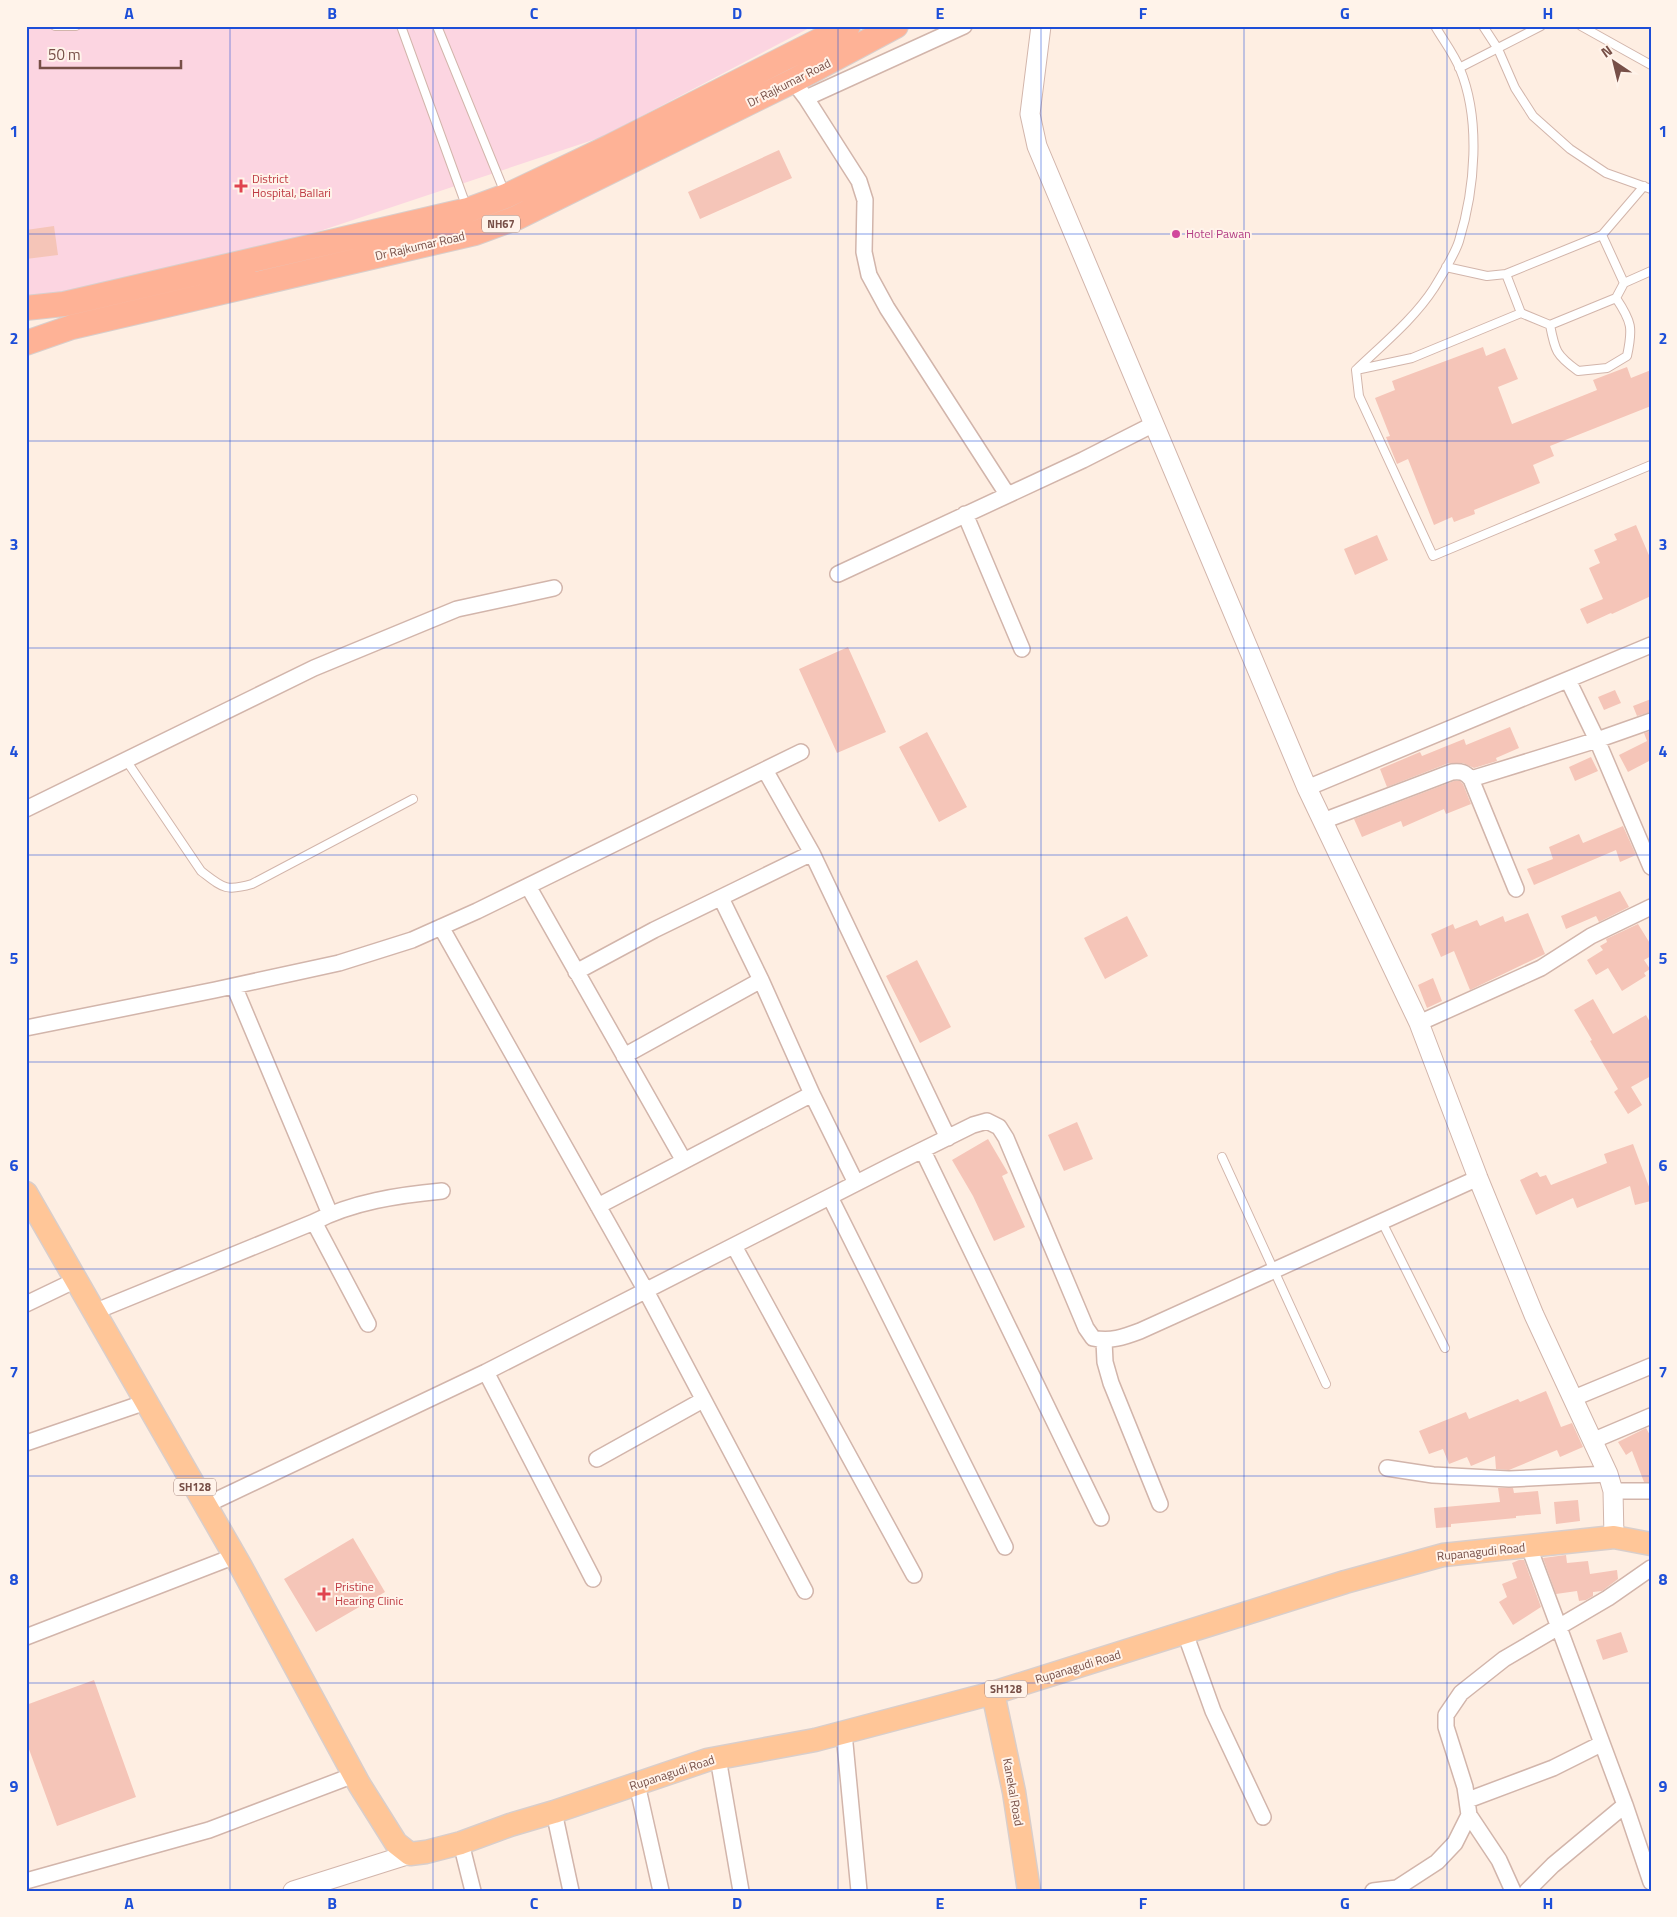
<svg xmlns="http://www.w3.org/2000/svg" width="1677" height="1917" viewBox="0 0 1677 1917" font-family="'Titillium Web',sans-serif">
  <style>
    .medical { fill: #fcd5e1 }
    .building { fill: #f5c5b8 }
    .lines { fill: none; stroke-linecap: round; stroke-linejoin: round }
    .service-casing { stroke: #d2b5ab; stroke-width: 10 }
    .minor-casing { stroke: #d2b5ab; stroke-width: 18 }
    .tertiary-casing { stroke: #d2b5ab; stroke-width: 21 }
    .primary-casing { stroke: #d9cecb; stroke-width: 25 }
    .trunk-casing { stroke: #d9cecb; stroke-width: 26 }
    .service { stroke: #fff; stroke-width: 8 }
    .minor { stroke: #fff; stroke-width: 15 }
    .tertiary { stroke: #fff; stroke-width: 19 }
    .primary { stroke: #ffc698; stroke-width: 22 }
    .trunk { stroke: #feb296; stroke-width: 24 }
    .grid { fill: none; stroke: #1d4ed8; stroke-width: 1; stroke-opacity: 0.55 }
    .health-dot { fill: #e0444e; stroke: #fff3ea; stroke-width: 2 }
    .hotel-dot { fill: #d1479c; stroke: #fff3ea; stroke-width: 2 }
    .labels { text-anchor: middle; stroke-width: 4; stroke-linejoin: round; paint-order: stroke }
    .shield { fill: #fff3ea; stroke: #a08078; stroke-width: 1 }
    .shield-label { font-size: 11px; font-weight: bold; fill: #774f47 }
    .street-label { font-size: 12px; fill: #774f47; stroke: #fff3ea }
    .health-label { font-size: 12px; fill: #be3a42; stroke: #fff3ea; text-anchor: start }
    .hotel-label { font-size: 12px; fill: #b23c85; stroke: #fff3ea; text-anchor: start }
    .neatline { fill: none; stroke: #1d4ed8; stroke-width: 2 }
    .grid-label { font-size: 16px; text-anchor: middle; font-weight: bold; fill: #1d4ed8 }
  </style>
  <rect width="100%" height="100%" fill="#feeee2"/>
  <path class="medical" d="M 26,26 L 813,26 L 602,137 L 311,234 L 26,301 Z"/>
  <path class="building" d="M 779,150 L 792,178 L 700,219 L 688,192 Z
    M 54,226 L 58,255 L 26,259 L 26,230 Z
    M 1483,347 L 1486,356 L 1505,348 L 1518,379 L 1498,387 L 1512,424 L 1597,390 L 1593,380 L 1627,367 L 1631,378 L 1651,370 L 1651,406 L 1550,446 L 1554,456 L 1533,465 L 1540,483 L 1474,510 L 1475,514 L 1454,522 L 1452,517 L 1434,525 L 1408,459 L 1397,464 L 1386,437 L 1390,436 L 1375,398 L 1395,390 L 1392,381 Z
    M 1636,525 L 1651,560 L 1651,596 L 1612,614 L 1611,613 L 1587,624 L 1580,609 L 1603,599 L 1589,568 L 1600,563 L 1594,550 L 1617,540 L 1614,534 Z
    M 1377,535 L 1388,560 L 1355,575 L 1344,549 Z
    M 848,647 L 886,732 L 837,753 L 799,669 Z
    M 1615,690 L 1621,703 L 1604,710 L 1598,697 Z
    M 1651,699 L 1651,712 L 1637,716 L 1633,706 Z
    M 1510,727 L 1519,748 L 1496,758 L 1497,761 L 1474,768 L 1463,763 L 1449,763 L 1387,787 L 1380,769 L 1420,752 L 1422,756 L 1464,739 L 1466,745 Z
    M 1651,731 L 1651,760 L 1628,772 L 1619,755 L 1647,741 L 1644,733 Z
    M 927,732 L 967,807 L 939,822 L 899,747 Z
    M 1591,757 L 1598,771 L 1575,781 L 1569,767 Z
    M 1454,781 L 1460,781 L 1463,784 L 1471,804 L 1446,814 L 1444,809 L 1403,827 L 1401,821 L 1362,837 L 1354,819 Z
    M 1623,826 L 1636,855 L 1620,862 L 1616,850 L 1534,885 L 1527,869 L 1553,859 L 1549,847 L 1579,834 L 1583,843 Z
    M 1620,891 L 1629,907 L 1599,922 L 1596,916 L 1566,929 L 1561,916 Z
    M 1528,913 L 1545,954 L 1470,990 L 1454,951 L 1441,957 L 1431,934 L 1453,924 L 1455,929 L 1477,920 L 1480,926 L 1503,916 L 1505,922 Z
    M 1127,916 L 1148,956 L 1105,979 L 1084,938 Z
    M 1638,924 L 1651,945 L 1651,956 L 1644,960 L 1650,969 L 1644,973 L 1646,976 L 1622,991 L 1608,968 L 1596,975 L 1587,960 L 1603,950 L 1600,946 L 1607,942 L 1606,939 Z
    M 917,960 L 951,1027 L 920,1043 L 886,976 Z
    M 1433,978 L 1442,1001 L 1427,1008 L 1418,985 Z
    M 1593,999 L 1613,1034 L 1646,1015 L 1651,1024 L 1651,1076 L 1631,1087 L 1642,1105 L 1628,1114 L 1614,1092 L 1618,1089 L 1590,1041 L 1592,1040 L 1574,1010 Z
    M 1077,1122 L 1093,1159 L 1064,1171 L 1048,1135 Z
    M 988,1139 L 1008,1173 L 1002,1176 L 1025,1227 L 994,1241 L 973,1196 L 952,1160 Z
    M 1633,1144 L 1651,1192 L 1651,1201 L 1635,1205 L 1630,1186 L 1577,1208 L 1573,1198 L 1536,1215 L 1520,1180 L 1537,1172 L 1540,1177 L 1546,1175 L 1551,1185 L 1607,1163 L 1604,1154 Z
    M 1546,1391 L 1561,1427 L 1572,1423 L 1583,1447 L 1560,1457 L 1557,1450 L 1509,1470 L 1496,1469 L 1495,1456 L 1471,1466 L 1467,1457 L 1449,1464 L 1443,1449 L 1429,1454 L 1419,1431 L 1466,1412 L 1469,1419 L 1518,1399 L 1520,1402 Z
    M 1646,1428 L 1651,1437 L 1651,1482 L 1644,1482 L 1632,1451 L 1626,1455 L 1618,1442 Z
    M 1498,1488 L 1513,1488 L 1514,1493 L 1538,1491 L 1541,1514 L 1516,1516 L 1516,1518 L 1451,1524 L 1451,1527 L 1436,1528 L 1434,1508 L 1500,1502 Z
    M 1578,1500 L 1580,1521 L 1556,1524 L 1554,1502 Z
    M 353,1538 L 385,1592 L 316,1632 L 284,1579 Z
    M 1566,1555 L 1567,1563 L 1588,1561 L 1590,1574 L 1617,1570 L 1618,1579 L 1602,1591 L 1593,1592 L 1593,1596 L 1586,1600 L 1579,1601 L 1577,1591 L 1556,1594 L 1543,1558 Z
    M 1519,1560 L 1524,1560 L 1541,1607 L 1513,1625 L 1499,1602 L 1507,1597 L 1502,1584 L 1517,1578 L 1512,1563 Z
    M 1621,1632 L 1628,1652 L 1603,1660 L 1596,1640 Z
    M 94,1680 L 136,1797 L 57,1826 L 26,1741 L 26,1705 Z"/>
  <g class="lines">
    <g class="service-casing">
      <path id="service" d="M 55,26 L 76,26
        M 401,26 L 467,208
        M 437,26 L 505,193
        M 1435,26 C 1443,40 1454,54 1460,69 C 1481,120 1475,189 1459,241 C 1455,254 1442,275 1434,288 C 1414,319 1383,344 1356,370 L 1359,396 L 1433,556 L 1651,465
        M 1483,26 L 1498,49 L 1515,88 L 1533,116 L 1570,149 L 1606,173 L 1651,189
        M 1581,26 L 1651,65
        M 1459,68 L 1541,26
        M 1446,267 L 1487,276 L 1506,274 L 1602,235 L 1644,186
        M 1624,283 L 1651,271
        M 1521,313 L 1550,325 L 1616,298 L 1624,283 L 1602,235
        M 1550,325 C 1555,351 1556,355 1578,371 L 1607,368 L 1627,356 C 1633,328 1632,322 1616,298
        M 1356,370 L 1412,358 L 1521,313 L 1506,274
        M 126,760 L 201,871 C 222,887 225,892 252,884 L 413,799
        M 1222,1157 L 1326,1384
        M 1382,1222 L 1445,1348"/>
    </g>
    <g class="minor-casing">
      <path id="minor" d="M 793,81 L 806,98 L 859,181 L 865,200 L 864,252 L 869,275 L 887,308 L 1007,494
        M 806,98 L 964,26
        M 965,514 L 1022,649
        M 838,574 L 1083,460 L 1154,424
        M 1568,680 L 1597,740 L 1651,867
        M 765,770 L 812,853 L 948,1138
        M 1471,779 L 1597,740 L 1651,721
        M 1307,788 L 1651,645
        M 26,809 L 314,668 L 457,609 L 554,588
        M 1323,821 L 1452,772 C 1461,771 1465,772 1471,779 L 1516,889
        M 528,886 L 684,1161
        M 721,898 L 761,980 L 812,1094 L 856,1183
        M 441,927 L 646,1291 L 805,1591
        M 576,972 L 654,930 L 812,853
        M 234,986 L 330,1214
        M 1419,1023 L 1541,968 L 1591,936 L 1651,907
        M 26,1028 L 215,990 L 339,963 L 412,940 L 477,911 L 801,752
        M 624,1056 L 761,980
        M 923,1151 L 1101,1518
        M 830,1197 L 1005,1547
        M 598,1206 L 812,1094
        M 314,1222 L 368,1324
        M 734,1246 L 914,1575
        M 26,1304 L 76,1280
        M 94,1312 L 314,1222 C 352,1202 399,1195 442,1191
        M 1104,1341 L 1105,1362 L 1111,1383 L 1160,1504
        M 486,1372 L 593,1579
        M 1574,1398 L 1651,1366
        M 1592,1441 L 1651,1416
        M 26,1443 L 146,1402
        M 597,1459 L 703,1400
        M 1387,1468 L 1433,1475 L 1509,1479 L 1608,1474
        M 1613,1491 L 1651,1491
        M 206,1505 L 486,1372 L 892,1165 L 973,1125 L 987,1121 L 999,1127 L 1006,1138 L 1086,1328 L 1093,1338 C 1110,1342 1124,1337 1140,1331 L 1478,1178
        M 1529,1547 L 1625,1805 L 1651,1882
        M 1185,1633 L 1213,1711 L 1263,1817
        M 26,1637 L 235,1556
        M 844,1733 L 859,1891
        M 718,1758 L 741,1891
        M 637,1784 L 661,1891
        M 1468,1800 L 1553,1768 L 1601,1744
        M 554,1812 L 571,1891
        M 1469,1815 L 1499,1860 L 1513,1891
        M 461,1843 L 473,1891
        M 26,1881 L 209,1830 L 354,1775
        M 1373,1891 L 1397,1888 L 1437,1862 L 1455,1843 L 1469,1815 L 1465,1787 L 1446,1727 L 1446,1715 L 1461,1693 L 1504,1659 L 1608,1598 L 1651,1568
        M 1527,1891 L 1553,1865 L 1625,1805"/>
    </g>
    <g class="tertiary-casing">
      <path id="tertiary" d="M 1041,26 L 1030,114 L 1037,146 L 1307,788 L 1419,1023 L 1478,1178 L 1534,1315 L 1608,1474 L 1613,1491 L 1614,1537
        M 293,1891 L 410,1854"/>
    </g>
    <g class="primary-casing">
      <path id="primary" d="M 26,1193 L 240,1565 L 359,1784 L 396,1843 L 410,1854 L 426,1852 L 461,1843 L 510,1825 L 554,1812 L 707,1760 L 815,1740 L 993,1693 L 1345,1582 L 1443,1555 L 1614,1537 L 1651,1544
        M 993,1693 L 1014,1792 L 1029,1891"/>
    </g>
    <g class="trunk-casing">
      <path id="trunk" d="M 26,308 L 64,304 L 468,210 L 506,196 L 609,147 L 848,26
        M 26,343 L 72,327 L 475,233 L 516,218 L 793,81 L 896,26"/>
    </g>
    <use href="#service" class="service"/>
    <use href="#minor" class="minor"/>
    <use href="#tertiary" class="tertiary"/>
    <use href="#primary" class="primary"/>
    <use href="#trunk" class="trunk"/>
  </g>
  <path class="grid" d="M 230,26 L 230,1891M 433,26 L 433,1891M 636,26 L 636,1891M 838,26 L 838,1891M 1041,26 L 1041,1891M 1244,26 L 1244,1891M 1447,26 L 1447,1891M 26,234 L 1651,234M 26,441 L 1651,441M 26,648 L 1651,648M 26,855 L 1651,855M 26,1062 L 1651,1062M 26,1269 L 1651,1269M 26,1476 L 1651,1476M 26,1683 L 1651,1683"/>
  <g class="health-dot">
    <path d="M238.5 178.5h5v5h5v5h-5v5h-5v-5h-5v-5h5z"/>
    <path d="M321.5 1586.5h5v5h5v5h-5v5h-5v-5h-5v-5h5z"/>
  </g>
  <circle class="hotel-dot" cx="1176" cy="234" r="5"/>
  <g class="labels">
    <g class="shield">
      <rect x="482" y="215.5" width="38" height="17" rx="4"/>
      <rect x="174" y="1478.5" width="42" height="17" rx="4"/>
      <rect x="985" y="1680.5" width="42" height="17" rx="4"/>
    </g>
    <g class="shield-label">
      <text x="501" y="228">NH67</text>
      <text x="195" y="1491">SH128</text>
      <text x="1006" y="1693">SH128</text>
    </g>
    <g class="street-label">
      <text transform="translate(789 83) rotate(-27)" y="4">Dr Rajkumar Road</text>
      <text transform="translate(420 246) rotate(-13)" y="4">Dr Rajkumar Road</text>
      <text transform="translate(1481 1552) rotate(-6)" y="4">Rupanagudi Road</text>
      <text transform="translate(1078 1667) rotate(-17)" y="4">Rupanagudi Road</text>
      <text transform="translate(672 1773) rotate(-18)" y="4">Rupanagudi Road</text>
      <text transform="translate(1013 1792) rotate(80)" y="4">Kanekal Road</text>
    </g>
    <g class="health-label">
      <text x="252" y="183">District<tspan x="252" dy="14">Hospital, Ballari</tspan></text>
      <text x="335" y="1591">Pristine<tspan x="335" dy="14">Hearing Clinic</tspan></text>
    </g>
    <g class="hotel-label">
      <text x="1186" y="238">Hotel Pawan</text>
    </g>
  </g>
  <rect width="1677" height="1917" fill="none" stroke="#fff3ea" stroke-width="55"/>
  <g transform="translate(1614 62) rotate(325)" stroke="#fff3ea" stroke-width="4" paint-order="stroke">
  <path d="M0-4L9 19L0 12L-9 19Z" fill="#774f47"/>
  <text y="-8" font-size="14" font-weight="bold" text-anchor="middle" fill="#774f47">N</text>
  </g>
  <path d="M40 60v8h141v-8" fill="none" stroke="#774f47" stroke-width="2.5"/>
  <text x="48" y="60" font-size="15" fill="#774f47" stroke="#fff3ea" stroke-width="4" paint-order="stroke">50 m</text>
  <rect x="28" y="28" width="1622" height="1862" class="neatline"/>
  <g class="grid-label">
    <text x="129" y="19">A</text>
    <text x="332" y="19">B</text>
    <text x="534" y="19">C</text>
    <text x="737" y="19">D</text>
    <text x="940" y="19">E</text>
    <text x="1143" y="19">F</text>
    <text x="1345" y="19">G</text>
    <text x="1548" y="19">H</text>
    <text x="14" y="137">1</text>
    <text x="1663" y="137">1</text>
    <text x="14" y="344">2</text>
    <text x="1663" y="344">2</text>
    <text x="14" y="550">3</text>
    <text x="1663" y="550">3</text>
    <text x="14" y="757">4</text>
    <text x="1663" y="757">4</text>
    <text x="14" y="964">5</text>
    <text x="1663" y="964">5</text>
    <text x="14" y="1171">6</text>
    <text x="1663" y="1171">6</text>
    <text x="14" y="1378">7</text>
    <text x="1663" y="1378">7</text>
    <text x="14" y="1585">8</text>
    <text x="1663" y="1585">8</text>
    <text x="14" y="1792">9</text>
    <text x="1663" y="1792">9</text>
    <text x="129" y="1909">A</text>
    <text x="332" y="1909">B</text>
    <text x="534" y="1909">C</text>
    <text x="737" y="1909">D</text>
    <text x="940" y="1909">E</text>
    <text x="1143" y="1909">F</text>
    <text x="1345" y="1909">G</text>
    <text x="1548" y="1909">H</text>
  </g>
</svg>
